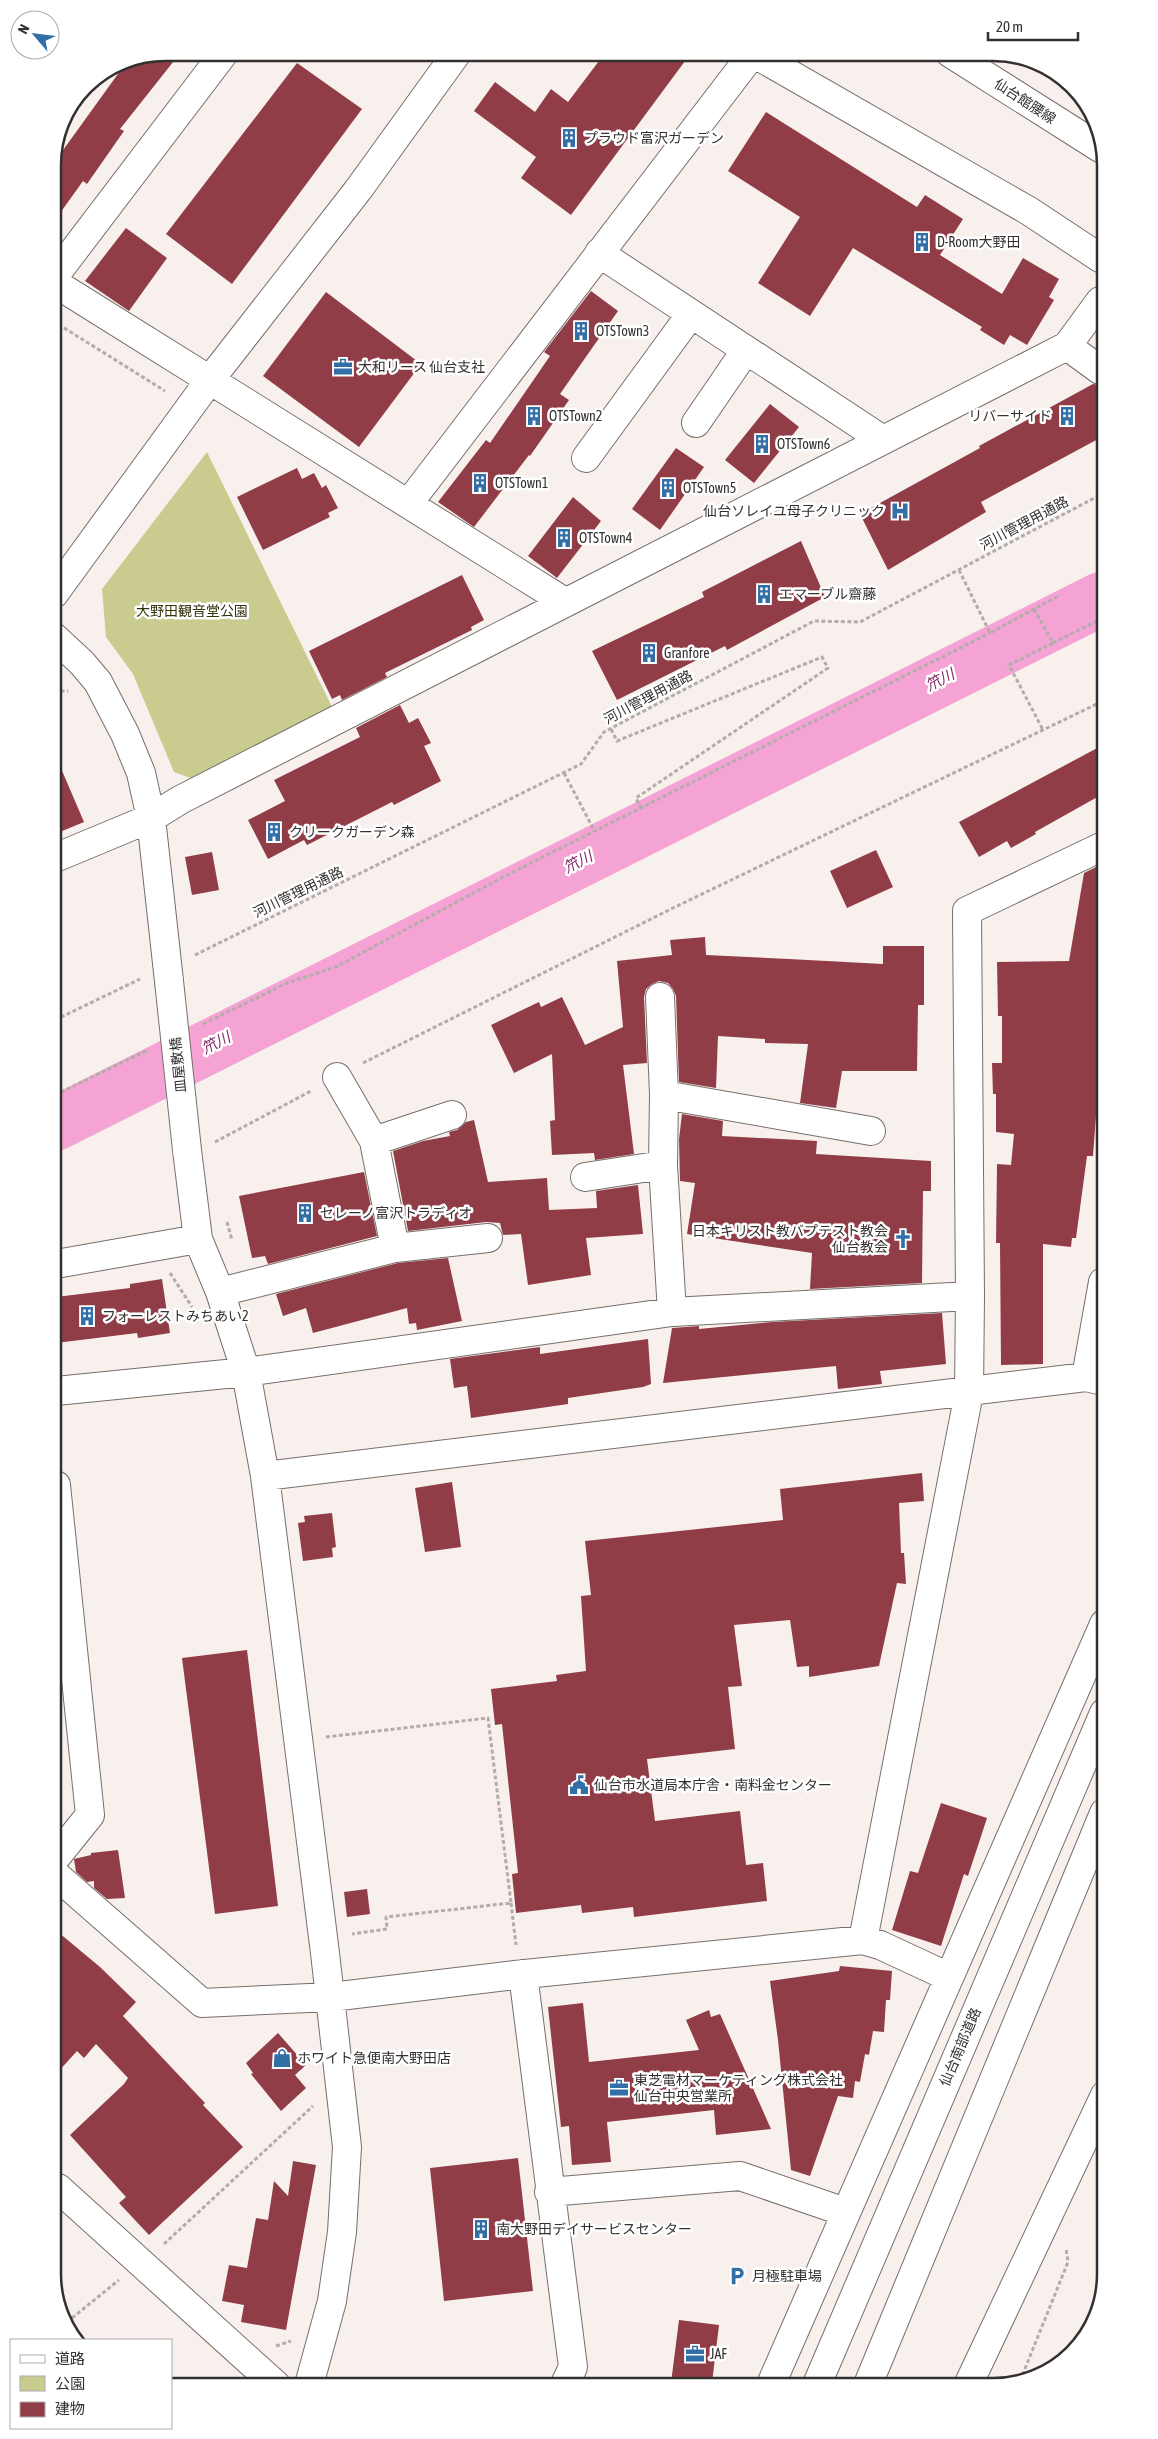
<svg xmlns="http://www.w3.org/2000/svg" width="1158" height="2439" viewBox="0 0 1158 2439" font-family="'Asap Condensed','Noto Sans JP',sans-serif">
  <style>
    .green { fill: #c9cb8f }
    .water { fill: #f5a3d4 }
    .lines { fill: none; stroke-linecap: round; stroke-linejoin: round }
    .river { stroke: #f5a3d4; stroke-width: 54 }
    .building { fill: #913d48 }
    .minor-casing { stroke: #766f6b; stroke-width: 30 }
    .major-casing { stroke: #766f6b; stroke-width: 30 }
    .highway-casing { stroke: #766f6b; stroke-width: 30 }
    .path { stroke: #b3acaa; stroke-width: 3; stroke-dasharray: 4 2.5; stroke-linecap: butt }
    .minor { stroke: #fff; stroke-width: 28 }
    .major { stroke: #fff; stroke-width: 28 }
    .highway { stroke: #fff; stroke-width: 28 }
    .minor-bridge-casing { stroke: #766f6b; stroke-width: 30; stroke-linecap: butt }
    .minor-bridge { stroke: #fff; stroke-width: 28 }
    .labels { text-anchor: middle; stroke-width: 5; stroke-linejoin: round; paint-order: stroke }
    .street-label { font-size: 14px; fill: #33302f; stroke: #fff }
    .poi-label { font-size: 14px; fill: #33302f; stroke: #fff; text-anchor: start }
    .park-label { font-size: 14px; fill: #33340c; stroke: #fff }
    .water-label { font-size: 15px; font-style: italic; fill: #832765; stroke: #fff }
    .rim { fill: none; stroke: #33302f; stroke-width: 2.5 }
  </style>
  <rect width="100%" height="100%" fill="#f8f0ec"/>
  <path class="green" d="M 207,452 L 332,707 L 193,779 L 174,772 L 133,674 L 106,637 L 102,589 Z"/>
  <path class="water" d="M 1101,588 L 1101,611 L 1060,632 L 1049,614 Z"/>
  <g class="lines">
    <path class="river" d="M 55,1124 L 1101,599"/>
  </g>
  <path class="building" d="M 165,52 L 181,52 L 120,129 L 124,131 L 87,184 L 83,181 L 53,223 L 53,164 L 128,60 Z
    M 605,53 L 691,53 L 571,215 L 521,178 L 536,157 L 474,111 L 495,82 L 535,112 L 551,89 L 568,102 Z
    M 297,63 L 362,109 L 232,284 L 166,234 Z
    M 766,112 L 917,207 L 925,195 L 963,219 L 940,255 L 1002,294 L 1023,258 L 1059,279 L 1049,297 L 1054,300 L 1027,345 L 1010,335 L 1004,345 L 980,330 L 982,327 L 853,248 L 810,316 L 758,283 L 800,217 L 728,171 Z
    M 126,228 L 167,258 L 129,311 L 85,281 Z
    M 591,291 L 618,311 L 560,394 L 569,400 L 530,456 L 529,455 L 474,527 L 438,502 L 486,440 L 490,443 L 550,356 L 544,352 Z
    M 326,292 L 421,364 L 359,447 L 263,376 Z
    M 1093,384 L 1100,385 L 1100,438 L 981,502 L 986,512 L 888,570 L 860,514 L 980,448 L 979,446 Z
    M 770,404 L 799,427 L 754,483 L 725,460 Z
    M 676,448 L 704,467 L 660,530 L 632,509 Z
    M 297,468 L 302,479 L 314,473 L 322,488 L 326,485 L 338,508 L 328,513 L 330,517 L 263,550 L 237,497 Z
    M 573,497 L 601,521 L 557,578 L 528,556 Z
    M 801,541 L 825,597 L 727,650 L 725,646 L 617,700 L 592,651 L 704,597 L 702,592 Z
    M 462,575 L 484,620 L 471,627 L 472,630 L 385,673 L 387,677 L 342,700 L 340,695 L 332,699 L 309,651 Z
    M 400,705 L 409,723 L 418,718 L 431,743 L 424,746 L 441,781 L 394,805 L 392,802 L 307,845 L 304,840 L 268,859 L 248,820 L 285,801 L 274,780 L 360,737 L 356,728 Z
    M 1101,746 L 1101,795 L 1035,832 L 1036,834 L 1011,848 L 1007,841 L 979,857 L 959,822 Z
    M 54,752 L 84,822 L 55,834 Z
    M 876,850 L 893,887 L 847,908 L 830,871 Z
    M 212,852 L 219,890 L 192,895 L 185,857 Z
    M 1102,864 L 1102,1061 L 1100,1060 L 1093,1156 L 1087,1156 L 1076,1238 L 1072,1238 L 1071,1247 L 1043,1244 L 1043,1364 L 1001,1365 L 1000,1243 L 996,1243 L 997,1164 L 1011,1165 L 1014,1134 L 996,1132 L 996,1094 L 993,1094 L 992,1063 L 1002,1063 L 1002,1016 L 998,1016 L 997,962 L 1069,961 L 1084,873 Z
    M 705,937 L 706,955 L 789,959 L 883,964 L 883,946 L 924,946 L 924,1005 L 918,1005 L 917,1071 L 842,1071 L 836,1108 L 800,1103 L 808,1044 L 765,1043 L 765,1039 L 718,1036 L 716,1088 L 679,1082 L 676,996 L 673,989 L 668,983 L 659,981 L 652,984 L 646,989 L 644,997 L 647,1063 L 623,1065 L 634,1154 L 595,1160 L 594,1153 L 552,1155 L 550,1121 L 555,1120 L 552,1054 L 514,1073 L 491,1025 L 539,1002 L 541,1007 L 562,997 L 585,1045 L 623,1027 L 617,961 L 672,955 L 670,940 Z
    M 682,1114 L 723,1121 L 722,1136 L 817,1141 L 816,1154 L 931,1161 L 931,1191 L 923,1191 L 922,1283 L 810,1289 L 812,1253 L 687,1234 L 695,1183 L 680,1181 L 679,1139 Z
    M 474,1120 L 488,1182 L 547,1178 L 549,1210 L 597,1208 L 596,1191 L 638,1185 L 643,1234 L 586,1238 L 591,1275 L 528,1285 L 521,1234 L 503,1235 L 500,1223 L 486,1222 L 408,1231 L 393,1151 L 423,1141 L 450,1136 L 449,1132 L 457,1130 L 466,1122 Z
    M 364,1172 L 377,1236 L 268,1264 L 265,1256 L 252,1258 L 239,1196 Z
    M 448,1258 L 462,1321 L 417,1330 L 416,1323 L 409,1324 L 407,1308 L 313,1333 L 306,1308 L 283,1316 L 276,1294 L 398,1263 Z
    M 162,1279 L 170,1333 L 138,1338 L 137,1333 L 56,1343 L 56,1297 L 130,1288 L 130,1284 Z
    M 942,1313 L 946,1364 L 880,1371 L 882,1384 L 838,1389 L 836,1366 L 663,1383 L 672,1328 L 699,1326 L 699,1329 L 772,1322 Z
    M 648,1339 L 651,1384 L 643,1387 L 568,1398 L 568,1404 L 471,1418 L 467,1386 L 454,1388 L 450,1359 L 540,1347 L 540,1354 Z
    M 922,1473 L 924,1501 L 899,1503 L 901,1553 L 904,1553 L 906,1584 L 897,1583 L 879,1666 L 809,1677 L 809,1666 L 797,1667 L 790,1620 L 734,1625 L 742,1686 L 728,1687 L 735,1749 L 647,1759 L 655,1821 L 740,1811 L 746,1865 L 763,1863 L 767,1901 L 634,1917 L 633,1907 L 582,1913 L 581,1905 L 516,1913 L 512,1874 L 518,1873 L 502,1724 L 495,1725 L 491,1689 L 557,1681 L 556,1675 L 586,1671 L 581,1596 L 591,1595 L 585,1541 L 783,1520 L 780,1489 Z
    M 452,1482 L 461,1547 L 425,1552 L 415,1488 Z
    M 332,1513 L 336,1547 L 332,1548 L 333,1557 L 303,1561 L 298,1523 L 305,1522 L 304,1516 Z
    M 247,1650 L 278,1906 L 215,1914 L 182,1658 Z
    M 941,1803 L 987,1818 L 968,1876 L 964,1874 L 941,1946 L 892,1930 L 910,1871 L 918,1873 Z
    M 118,1850 L 125,1898 L 107,1899 L 94,1888 L 94,1881 L 87,1882 L 76,1872 L 74,1859 L 91,1855 L 91,1853 Z
    M 367,1889 L 370,1914 L 347,1917 L 344,1892 Z
    M 58,1932 L 100,1967 L 136,2002 L 123,2016 L 205,2103 L 203,2105 L 243,2147 L 149,2235 L 119,2203 L 126,2197 L 70,2135 L 124,2084 L 128,2078 L 96,2044 L 84,2058 L 77,2051 L 58,2072 Z
    M 840,1966 L 892,1971 L 890,2000 L 886,2000 L 884,2032 L 873,2031 L 869,2055 L 865,2054 L 860,2082 L 855,2081 L 853,2098 L 838,2096 L 810,2176 L 791,2170 L 778,2040 L 770,1981 L 839,1971 Z
    M 583,2003 L 589,2062 L 699,2050 L 686,2020 L 709,2010 L 711,2017 L 720,2014 L 771,2129 L 716,2135 L 714,2110 L 607,2122 L 611,2162 L 572,2165 L 569,2126 L 561,2127 L 548,2007 Z
    M 278,2033 L 306,2065 L 295,2075 L 306,2088 L 281,2111 L 251,2074 L 253,2073 L 246,2063 Z
    M 518,2158 L 533,2291 L 444,2301 L 430,2168 Z
    M 293,2161 L 316,2165 L 286,2330 L 241,2322 L 244,2305 L 222,2301 L 229,2265 L 247,2268 L 256,2218 L 268,2220 L 274,2181 L 288,2196 Z
    M 679,2320 L 719,2325 L 712,2383 L 671,2383 Z"/>
  <g class="lines">
    <g class="minor-casing">
      <path id="minor" d="M 599,253 L 883,440
        M 53,278 L 224,53
        M 53,282 L 565,602
        M 1067,346 L 1100,370
        M 696,423 L 746,350
        M 586,458 L 691,314
        M 408,504 L 753,53 L 1029,211 L 1100,258
        M 54,594 L 209,381 L 358,190 L 457,53
        M 54,637 L 82,663 L 98,682 L 125,734 L 141,773 L 151,818 L 169,981
        M 55,858 L 151,818 L 180,800 L 1067,346 L 1100,301
        M 660,997 L 664,1095 L 663,1165 L 672,1312
        M 664,1095 L 871,1131
        M 374,1141 L 452,1115
        M 187,1150 L 198,1239 L 220,1292 L 246,1372 L 265,1476 L 325,1953 L 347,2147 L 342,2232 L 332,2301 L 309,2385
        M 585,1177 L 663,1165
        M 395,1248 L 488,1238
        M 56,1264 L 198,1239
        M 220,1292 L 395,1248 L 374,1141 L 337,1077
        M 1086,1377 L 1103,1282
        M 56,1391 L 246,1372 L 672,1312 L 970,1296
        M 265,1476 L 1086,1377 L 1103,1381
        M 56,1485 L 90,1815 L 57,1856
        M 57,1876 L 202,2003 L 331,1997 L 515,1975 L 863,1940 L 880,1945 L 949,1977
        M 863,1940 L 969,1393 L 970,1296 L 967,911 L 1101,847
        M 523,1974 L 573,2367 L 565,2384
        M 58,2188 L 276,2385
        M 549,2192 L 740,2176 L 845,2212
        M 970,2381 L 1105,2095
        M 772,2382 L 1104,1624"/>
    </g>
    <g class="major-casing">
      <path id="major" d="M 950,53 L 1100,148"/>
    </g>
    <g class="highway-casing">
      <path id="highway" d="M 818,2382 L 1104,1713
        M 869,2382 L 1104,1813"/>
    </g>
    <path class="path" d="M 53,321 L 165,391
      M 959,570 L 990,633 L 1060,595
      M 1034,609 L 1053,643 L 1009,665 L 1043,730
      M 1053,643 L 1101,619
      M 54,691 L 68,691
      M 611,729 L 617,741 L 822,657 L 828,668 L 636,798 L 641,809
      M 564,773 L 595,832
      M 195,955 L 581,764 L 604,732 L 814,621 L 860,622 L 1100,495
      M 55,1020 L 140,979
      M 203,1024 L 287,983 L 336,967 L 505,876 L 990,633
      M 363,1063 L 673,908 L 1101,702
      M 55,1095 L 148,1050
      M 215,1142 L 311,1091
      M 227,1222 L 232,1240
      M 170,1273 L 192,1307
      M 326,1737 L 488,1718 L 511,1903 L 386,1917 L 387,1929 L 352,1934
      M 511,1903 L 516,1945
      M 164,2244 L 313,2106
      M 67,2322 L 119,2280
      M 276,2346 L 291,2341
      M 1020,2381 L 1068,2262 L 1066,2248"/>
    <use href="#minor" class="minor"/>
    <use href="#major" class="major"/>
    <use href="#highway" class="highway"/>
    <g class="minor-bridge-casing">
      <path id="minor-bridge" d="M 169,981 L 187,1150"/>
    </g>
    <use href="#minor-bridge" class="minor-bridge"/>
  </g>
  <defs>
    <g id="building-bare" transform="scale(1.5)"><path d="M-4-6H4V6H1V3H-1V6H-4ZM-2.5-4.3h1.7v1.8h-1.7ZM.8-4.3h1.7v1.8H.8ZM-2.5-1h1.7V.8h-1.7ZM.8-1h1.7V.8H.8Z" fill="#316fa6" stroke="#fff" stroke-width="2.5" paint-order="stroke"/></g>
    <g id="office-bare" transform="scale(1.5)"><path d="M-6-3h4V-5.5h4V-3h4V5H-6ZM-1-4.5V-3h2v-1.5ZM-6 0V1H6V0Z" fill="#316fa6" stroke="#fff" stroke-width="2.5" paint-order="stroke"/></g>
    <g id="hospital-bare" transform="scale(1.5)"><path d="M-5-5h3v3.5h4V-5h3V5h-3V1.5h-4V5h-3Z" fill="#316fa6" stroke="#fff" stroke-width="2.5" paint-order="stroke"/></g>
    <g id="church-bare" transform="scale(1.5)"><path d="M-1.2-6h2.4v3.5h3.3v2.4h-3.3V6h-2.4V-.1h-3.3v-2.4h3.3Z" fill="#316fa6" stroke="#fff" stroke-width="2.5" paint-order="stroke"/></g>
    <g id="civic-bare" transform="scale(1.5)"><path d="M-.6-6.5H3V-4.5H.6V-3L4-1V1h2V6H-6V1h2V-1L-.6-3ZM-1.2 2.5V6h2.4V2.5Z" fill="#316fa6" stroke="#fff" stroke-width="2.5" paint-order="stroke"/></g>
    <g id="shop-bare" transform="scale(1.5)"><path d="M-5-2.5h2.3a2.7 3.5 0 0 1 5.4 0H5L5.5 6h-11ZM-1.5-2.5h3a1.5 2.3 0 0 0-3 0Z" fill="#316fa6" stroke="#fff" stroke-width="2.5" paint-order="stroke"/></g>
    <g id="parking-bare" transform="scale(1.5)"><path d="M-3.5-5.5H1a3.5 3.5 0 0 1 0 7H-1V5.5H-3.5ZM-1-3.4V-.6H.8a1.4 1.4 0 0 0 0-2.8Z" fill="#316fa6" stroke="#fff" stroke-width="2.5" paint-order="stroke"/></g>
  </defs>
  <g fill-rule="evenodd">
    <use href="#building-bare" x="569" y="138"/>
    <use href="#building-bare" x="922" y="242"/>
    <use href="#building-bare" x="581" y="331"/>
    <use href="#office-bare" x="343" y="367"/>
    <use href="#building-bare" x="534" y="416"/>
    <use href="#building-bare" x="1067" y="416"/>
    <use href="#building-bare" x="762" y="444"/>
    <use href="#building-bare" x="480" y="483"/>
    <use href="#building-bare" x="668" y="488"/>
    <use href="#hospital-bare" x="900" y="511"/>
    <use href="#building-bare" x="564" y="538"/>
    <use href="#building-bare" x="764" y="594"/>
    <use href="#building-bare" x="649" y="653"/>
    <use href="#building-bare" x="274" y="832"/>
    <use href="#building-bare" x="305" y="1213"/>
    <use href="#church-bare" x="903" y="1239"/>
    <use href="#building-bare" x="87" y="1316"/>
    <use href="#civic-bare" x="579" y="1785"/>
    <use href="#shop-bare" x="282" y="2058"/>
    <use href="#office-bare" x="619" y="2088"/>
    <use href="#building-bare" x="481" y="2229"/>
    <use href="#parking-bare" x="737" y="2276"/>
    <use href="#office-bare" x="695" y="2354"/>
  </g>
  <g class="labels">
    <g class="street-label">
      <text transform="translate(1025 101) rotate(33)" y="5">仙台館腰線</text>
      <text transform="translate(1024 523) rotate(-28)" y="5">河川管理用通路</text>
      <text transform="translate(648 697) rotate(-28)" y="5">河川管理用通路</text>
      <text transform="translate(298 892) rotate(-26)" y="5">河川管理用通路</text>
      <text transform="translate(178 1065) rotate(-96)" y="5">皿屋敷橋</text>
      <text transform="translate(960 2047) rotate(-67)" y="5">仙台南部道路</text>
    </g>
    <g class="poi-label">
      <text x="584" y="143">プラウド富沢ガーデン</text>
      <text x="937" y="247">D-Room大野田</text>
      <text x="596" y="336">OTSTown3</text>
      <text x="358" y="372">大和リース 仙台支社</text>
      <text x="549" y="421">OTSTown2</text>
      <text x="1052" y="421" text-anchor="end">リバーサイド</text>
      <text x="777" y="449">OTSTown6</text>
      <text x="495" y="488">OTSTown1</text>
      <text x="683" y="493">OTSTown5</text>
      <text x="885" y="516" text-anchor="end">仙台ソレイユ母子クリニック</text>
      <text x="579" y="543">OTSTown4</text>
      <text x="779" y="599">エマーブル齋藤</text>
      <text x="664" y="658">Granfore</text>
      <text x="289" y="837">クリークガーデン森</text>
      <text x="320" y="1218">セレーノ富沢トラディオ</text>
      <text x="888" y="1236" text-anchor="end">日本キリスト教バプテスト教会<tspan x="888" dy="16">仙台教会</tspan></text>
      <text x="102" y="1321">フォーレストみちあい2</text>
      <text x="594" y="1790">仙台市水道局本庁舎・南料金センター</text>
      <text x="297" y="2063">ホワイト急便南大野田店</text>
      <text x="634" y="2085">東芝電材マーケティング株式会社<tspan x="634" dy="16">仙台中央営業所</tspan></text>
      <text x="496" y="2234">南大野田デイサービスセンター</text>
      <text x="752" y="2281">月極駐車場</text>
      <text x="710" y="2359">JAF</text>
    </g>
    <g class="park-label">
      <text x="192" y="616">大野田観音堂公園</text>
    </g>
    <g class="water-label">
      <text transform="translate(940 680) rotate(-27)" y="5">笊川</text>
      <text transform="translate(578 862) rotate(-27)" y="5">笊川</text>
      <text transform="translate(216 1043) rotate(-27)" y="5">笊川</text>
    </g>
  </g>
  <path d="M0 0H1158V2439H0ZM165 61H993A104 104 0 0 1 1097 165V2274A104 104 0 0 1 993 2378H165A104 104 0 0 1 61 2274V165A104 104 0 0 1 165 61Z" fill="#fff" fill-rule="evenodd"/>
  <path class="rim" d="M165 61H993A104 104 0 0 1 1097 165V2274A104 104 0 0 1 993 2378H165A104 104 0 0 1 61 2274V165A104 104 0 0 1 165 61Z"/>
  <rect x="10" y="2339" width="162" height="90" fill="#ffffff" stroke="#adacac"/>
  <rect x="20" y="2355" width="25" height="8" fill="#ffffff" stroke="#adacac"/>
  <text x="55" y="2364" font-size="15" fill="#33302f">道路</text>
  <rect x="20" y="2376" width="25" height="15" fill="#c9cb8f" stroke="#adacac"/>
  <text x="55" y="2389" font-size="15" fill="#33302f">公園</text>
  <rect x="20" y="2402" width="25" height="15" fill="#913d48" stroke="#adacac"/>
  <text x="55" y="2414" font-size="15" fill="#33302f">建物</text>
  <g transform="translate(35 35) rotate(298)"><circle r="24" fill="#ffffff" stroke="#adacac"/>
  <path d="M0-4L9 19L0 12L-9 19Z" fill="#316fa6"/>
  <text y="-8" font-size="14" font-weight="bold" text-anchor="middle" fill="#33302f">N</text>
  </g>
  <path d="M988 32v8h90v-8" fill="none" stroke="#33302f" stroke-width="2.5"/>
  <text x="996" y="32" font-size="15" fill="#33302f" stroke="#ffffff" stroke-width="4" paint-order="stroke">20 m</text>
</svg>
